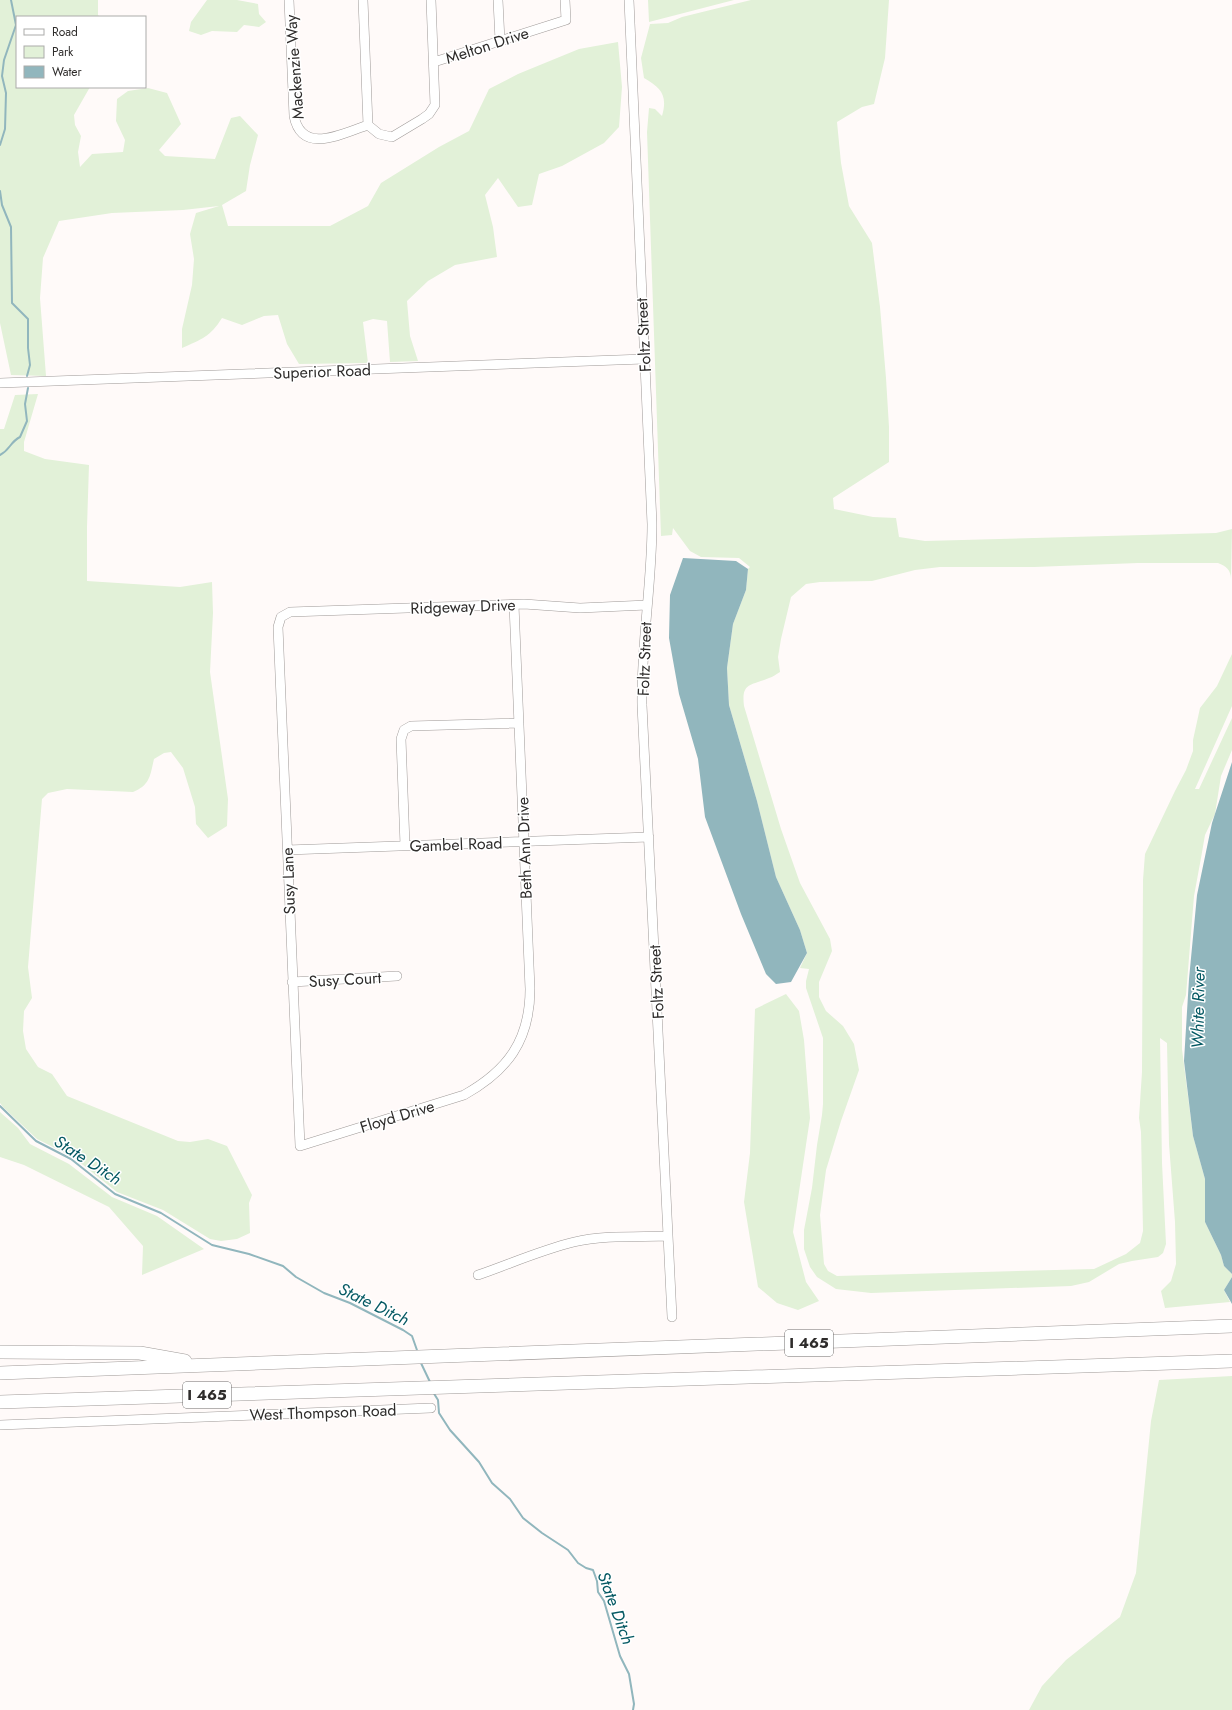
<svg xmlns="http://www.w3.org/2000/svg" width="1232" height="1710" viewBox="0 0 1232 1710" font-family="Jost,sans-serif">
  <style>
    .green { fill: #e2f1d8 }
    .water { fill: #91b6bd }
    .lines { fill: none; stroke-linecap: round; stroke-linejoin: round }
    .stream { stroke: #91b6bd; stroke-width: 2 }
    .minor-casing { stroke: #9f9a98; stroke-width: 10 }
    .highway-casing { stroke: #9f9a98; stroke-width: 14 }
    .minor { stroke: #fff; stroke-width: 9 }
    .highway { stroke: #fff; stroke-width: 13 }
    .labels { text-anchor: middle; stroke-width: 3; stroke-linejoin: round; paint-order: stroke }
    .shield { fill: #fff; stroke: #6d6b6b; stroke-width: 1 }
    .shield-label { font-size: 15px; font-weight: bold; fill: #2e2c2b }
    .street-label { font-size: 16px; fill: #2e2c2b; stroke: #fff }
    .water-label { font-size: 17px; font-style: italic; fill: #055963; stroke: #fff }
  </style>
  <rect width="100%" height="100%" fill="#fffaf9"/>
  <path class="green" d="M 0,0 L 98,0 L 98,15 L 100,17 L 17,17 L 17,87 L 90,87 L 74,115 L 75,125 L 81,136 L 78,152 L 80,167 L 92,154 L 123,152 L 125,140 L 116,121 L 117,99 L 128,91 L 148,88 L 167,93 L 181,124 L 159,150 L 165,156 L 215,159 L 231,118 L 240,116 L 258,135 L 250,165 L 246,191 L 222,205 L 228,226 L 330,226 L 368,206 L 381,183 L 439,147 L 469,131 L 489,89 L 518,74 L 579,49 L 618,42 L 622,87 L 619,127 L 604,143 L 562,166 L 539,174 L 532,205 L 518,207 L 498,178 L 485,195 L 493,227 L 497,257 L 455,265 L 428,281 L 407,301 L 410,336 L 418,361 L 390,362 L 387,321 L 373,319 L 363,322 L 368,363 L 299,364 L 287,344 L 278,315 L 264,316 L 242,325 L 222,318 C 210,337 202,339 182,348 L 182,329 L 192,285 L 194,259 L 190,234 L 196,213 L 219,206 L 183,210 L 112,213 L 59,221 L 43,258 L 40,298 L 46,376 L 11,375 L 0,323 Z
    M 207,0 L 237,0 L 258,4 L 259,14 L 266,22 L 259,27 L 244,25 L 237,32 L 212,31 L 201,35 L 189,31 L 191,22 Z
    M 648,0 L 734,0 L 649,22 Z
    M 751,0 L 889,0 L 885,58 L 874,104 L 862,107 L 837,122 L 841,163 L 849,206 L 872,243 L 880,307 L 886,378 L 889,427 L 889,462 L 833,498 L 834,509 L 873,517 L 896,518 L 899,537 L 925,541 L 1216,533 L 1232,529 L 1231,579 C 1231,570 1226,566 1218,563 L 1138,563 L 1034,567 L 940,567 L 915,570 L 872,581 L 820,582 L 806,584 L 791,597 L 781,639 L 778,657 L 780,672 C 776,674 773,677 769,678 C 751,686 741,682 744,706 L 781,829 L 800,883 L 830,939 L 832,951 L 819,982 L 819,997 L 826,1011 L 843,1026 L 854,1044 L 859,1070 L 841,1121 L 826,1170 L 820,1215 L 824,1264 L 828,1271 L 837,1276 L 1094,1269 L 1126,1254 L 1140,1243 L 1143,1231 L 1141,1132 L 1139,1118 L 1142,1072 L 1143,880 L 1145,854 L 1175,791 L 1186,770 L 1193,751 L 1193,740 L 1200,708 L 1217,686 L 1232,654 L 1232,706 L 1195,789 L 1199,789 L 1232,718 L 1232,750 L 1221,776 L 1215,814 L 1205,835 L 1201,858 L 1194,896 L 1186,995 L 1182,1007 L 1182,1049 L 1193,1136 L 1205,1179 L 1205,1222 L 1221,1255 L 1224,1266 L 1232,1274 L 1232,1277 L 1224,1290 L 1230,1302 L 1165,1308 L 1161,1291 L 1171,1281 L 1176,1264 L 1175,1222 L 1169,1144 L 1167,1043 L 1160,1038 L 1162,1163 L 1166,1244 L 1163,1253 L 1158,1257 L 1132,1261 L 1119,1264 L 1089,1282 L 1071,1286 L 871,1293 L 836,1289 L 817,1277 L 810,1267 L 804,1249 L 804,1230 L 812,1188 L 817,1145 L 822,1115 L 823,1104 L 823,1038 L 806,988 L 806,981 L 809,969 L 800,968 L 807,953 L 800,930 L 776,877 L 757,801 L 729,705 L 727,668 L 733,624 L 746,590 L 748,569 L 750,567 L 739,558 L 701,557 L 690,551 L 673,528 L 672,535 L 661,536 L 647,132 L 649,108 L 655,109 L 662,116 C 668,95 661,88 644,78 L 641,58 L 650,24 L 668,23 L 682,17 Z
    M 38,394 L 24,442 L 24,451 L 45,459 L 89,465 L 87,527 L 87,581 L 180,587 L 212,582 L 213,613 L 210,672 L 228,799 L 227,826 L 208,838 L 196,824 L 195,807 L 183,768 L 171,752 L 164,753 L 154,759 C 150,776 150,785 133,792 L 67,789 L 48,793 L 42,799 L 28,967 L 32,998 L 24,1011 L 23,1031 L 26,1049 L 38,1067 L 52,1074 L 67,1096 L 178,1141 L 190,1142 L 208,1139 L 227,1146 L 252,1195 L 249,1203 L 250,1233 L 237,1239 L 221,1241 L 210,1239 L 163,1210 L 117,1192 L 73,1157 L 37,1139 L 3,1107 L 0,1103 L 0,429 L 4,429 L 15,395 Z
    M 786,994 L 799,1011 L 804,1040 L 810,1118 L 793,1232 L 806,1282 L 819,1301 L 798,1310 L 777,1303 L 758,1287 L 744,1202 L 750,1153 L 755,1009 Z
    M 0,1112 L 18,1128 L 30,1144 L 69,1164 L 112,1197 L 157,1216 L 204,1249 L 142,1275 L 143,1246 L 109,1207 L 24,1165 L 0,1157 Z
    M 1232,1376 L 1232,1710 L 1029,1710 L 1042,1686 L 1066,1660 L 1120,1617 L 1136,1573 L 1151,1421 L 1159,1380 Z"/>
  <path class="water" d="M 683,558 L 736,561 L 748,569 L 746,590 L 733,624 L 727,668 L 729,705 L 757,801 L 776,877 L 800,930 L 807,953 L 791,982 L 776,984 L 766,974 L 741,914 L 705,817 L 698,759 L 679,694 L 669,638 L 670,595 Z
    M 1232,762 L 1232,1274 L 1224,1266 L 1221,1255 L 1205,1222 L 1205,1179 L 1193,1136 L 1184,1061 L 1189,979 L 1197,895 L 1212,823 Z
    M 1232,1277 L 1232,1304 L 1224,1290 Z"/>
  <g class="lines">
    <path class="stream" d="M 0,145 L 5,129 L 6,93 L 2,76 L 4,60 L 16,25 L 11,0
      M 0,191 L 2,205 L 11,227 L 12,303 L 28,319 L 28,348 L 30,365 L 27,376
      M 0,455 C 10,450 10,442 20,437 L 27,421 L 25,404 L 28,388
      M 0,1106 L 36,1141 L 71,1159 L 115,1194 L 161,1213 L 212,1245 L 249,1254 L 283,1266 L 296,1277 L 324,1293 L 350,1303 L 403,1330 L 412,1336 L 418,1353
      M 420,1361 L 430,1382
      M 433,1392 L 438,1400 L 439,1413 L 450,1430 L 479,1462 L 492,1483 L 510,1499 L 523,1518 L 542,1533 L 568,1550 L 578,1563 L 586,1568 L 593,1570 L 597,1581 L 598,1592 L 604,1601 L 620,1656 L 629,1674 L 634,1704 L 633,1710"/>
    <g class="minor-casing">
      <path id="minor" d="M 289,0 L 294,116 C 302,156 343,133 368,125 L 379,134 L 392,137 L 422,119 L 429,114 L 435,105 L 431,0
        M 363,0 L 368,125
        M 498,0 L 500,41
        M 629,0 L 652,524 C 652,584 641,644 642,705 L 672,1317
        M 434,62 L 566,20 L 565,0
        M 0,383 L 644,359
        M 514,605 L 530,989 C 530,1041 507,1071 464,1095 L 300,1146 L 278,627 L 281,617 L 290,612 L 524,604 L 580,608 L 647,605
        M 405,845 L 401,739 L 404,730 L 411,726 L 519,723
        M 287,850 L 649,837
        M 292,982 L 397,976
        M 478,1275 C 510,1264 541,1250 574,1242 C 604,1235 637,1237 668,1236
        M 0,1425 L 431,1408"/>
    </g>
    <g class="highway-casing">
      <path id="highway" d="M 0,1352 L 140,1353 L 185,1361
        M 0,1373 L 1232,1326
        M 0,1402 L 1232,1361"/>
    </g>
    <use href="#minor" class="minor"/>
    <use href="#highway" class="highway"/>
  </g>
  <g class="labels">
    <g class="shield">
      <rect x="785" y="1330" width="48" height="26" rx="3"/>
      <rect x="183" y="1382" width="48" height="26" rx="3"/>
    </g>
    <g class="shield-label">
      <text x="809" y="1348">I 465</text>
      <text x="207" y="1400">I 465</text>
    </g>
    <g class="street-label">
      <text transform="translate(487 45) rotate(-18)" y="6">Melton Drive</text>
      <text transform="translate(294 67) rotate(-94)" y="6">Mackenzie Way</text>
      <text transform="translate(643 335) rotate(-93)" y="6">Foltz Street</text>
      <text transform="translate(322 371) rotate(-2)" y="6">Superior Road</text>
      <text transform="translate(463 606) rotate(-2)" y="6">Ridgeway Drive</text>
      <text transform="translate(644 659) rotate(-88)" y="6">Foltz Street</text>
      <text transform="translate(456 844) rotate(-2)" y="6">Gambel Road</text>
      <text transform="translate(524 848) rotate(-92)" y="6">Beth Ann Drive</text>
      <text transform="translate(288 881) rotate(-92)" y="6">Susy Lane</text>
      <text transform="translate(345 979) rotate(-3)" y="6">Susy Court</text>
      <text transform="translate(656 982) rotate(-93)" y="6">Foltz Street</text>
      <text transform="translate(397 1116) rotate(-17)" y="6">Floyd Drive</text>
      <text transform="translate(323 1412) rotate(-2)" y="6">West Thompson Road</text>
    </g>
    <g class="water-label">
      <text transform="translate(1198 1008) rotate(-89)" y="6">White River</text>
      <text transform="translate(88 1160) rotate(33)" y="6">State Ditch</text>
      <text transform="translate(374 1304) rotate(26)" y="6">State Ditch</text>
      <text transform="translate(616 1608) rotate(70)" y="6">State Ditch</text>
    </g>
  </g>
  <rect x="16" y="16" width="130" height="72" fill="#ffffff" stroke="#ababaa"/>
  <rect x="24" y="29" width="20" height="6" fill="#ffffff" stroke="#ababaa"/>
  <text x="52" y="36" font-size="12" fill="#2e2c2b">Road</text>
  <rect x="24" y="46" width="20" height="12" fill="#e2f1d8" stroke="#ababaa"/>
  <text x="52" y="56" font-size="12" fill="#2e2c2b">Park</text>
  <rect x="24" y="66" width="20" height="12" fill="#91b6bd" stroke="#ababaa"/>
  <text x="52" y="76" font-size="12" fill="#2e2c2b">Water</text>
</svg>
